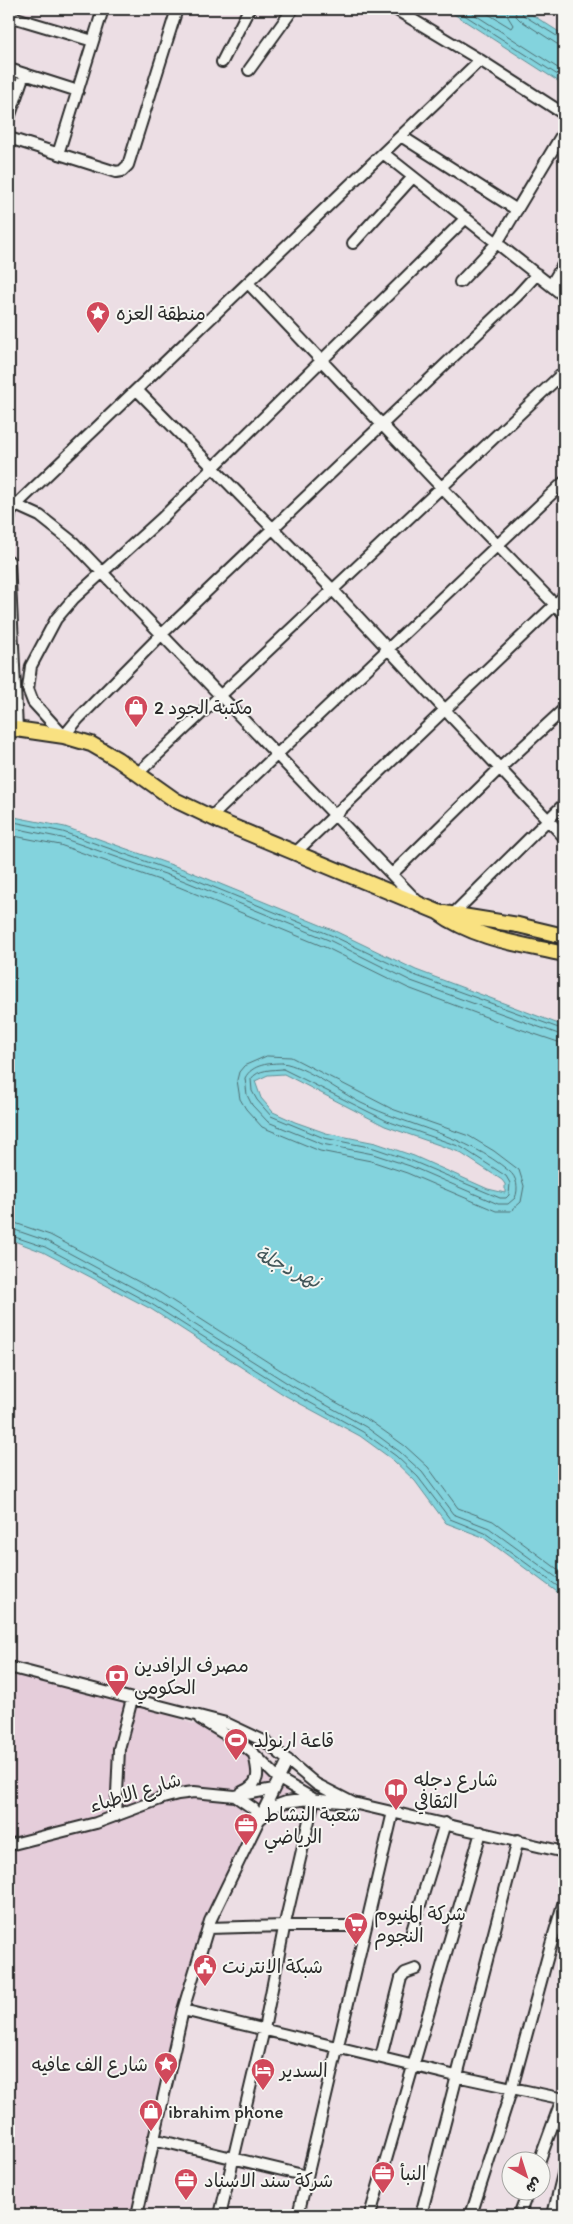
<svg xmlns="http://www.w3.org/2000/svg" width="573" height="2224" viewBox="0 0 573 2224" font-family="Itim,'Playpen Sans Arabic',sans-serif">
  <style>
    .built { fill: #e5cdda }
    .water { fill: #83d3dd; stroke: #609096; fill-rule: evenodd }
    .lines { fill: none; stroke-linecap: round; stroke-linejoin: round }
    .shore { stroke: #4e6e72; stroke-width: 1 }
    .minor-casing { stroke: #2b2b2b; stroke-width: 14 }
    .major-casing { stroke: #2b2b2b; stroke-width: 18 }
    .minor { stroke: #f6f6f2; stroke-width: 10 }
    .major { stroke: #f9e181; stroke-width: 14 }
    .labels { text-anchor: middle; stroke-width: 4; stroke-linejoin: round; paint-order: stroke }
    .poi-label { font-size: 19px; fill: #2b2b2b; stroke: #f6f6f2; text-anchor: start }
    .street-label { font-size: 19px; fill: #2b2b2b; stroke: #f6f6f2 }
    .water-label { font-size: 20px; font-style: italic; fill: #415558; stroke: #f6f6f2 }
  </style>
  <rect width="100%" height="100%" fill="#ecdee4"/>
  <filter id="ink" filterUnits="userSpaceOnUse"><feTurbulence type="fractalNoise" baseFrequency=".02" numOctaves="2"/><feDisplacementMap in="SourceGraphic" scale="10" xChannelSelector="R" yChannelSelector="G"/><feConvolveMatrix kernelMatrix="1 2 1 2 8 2 1 2 1" color-interpolation-filters="sRGB"/></filter>
  <g filter="url(#ink)">
    <path class="built" d="M 9,1667 L 140,1703 L 236,1741 L 292,1788 L 267,1811 L 216,1907 L 183,2010 L 137,2215 L 9,2215 Z"/>
    <path class="water" d="M 446,9 L 523,9 L 564,35 L 564,85 Z
      M 9,816 L 65,827 L 186,870 L 335,931 L 416,970 L 564,1026 L 564,1597 L 483,1537 L 446,1523 L 415,1481 L 393,1460 L 360,1436 L 286,1396 L 151,1309 L 43,1252 L 9,1239 ZM 284,1074 L 385,1126 L 459,1152 L 502,1180 L 505,1184 L 505,1193 L 488,1189 L 414,1156 L 376,1143 L 326,1133 L 295,1122 L 273,1112 L 261,1098 L 255,1081 L 268,1075 Z"/>
    <g class="lines">
      <path class="shore" d="M 455,9 L 564,79
        M 466,9 L 564,72
        M 480,9 L 511,28 L 513,25 L 508,17 L 507,9
        M 515,9 L 516,16 L 520,20 L 557,44 L 564,45
        M 521,9 L 523,15 L 560,38 L 564,39
        M 9,821 L 63,832 L 184,875 L 333,936 L 414,975 L 564,1030
        M 9,827 L 62,838 L 182,880 L 331,941 L 411,981 L 564,1036
        M 9,835 L 60,845 L 179,887 L 327,948 L 408,988 L 505,1024 L 564,1044
        M 267,1056 L 291,1057 L 392,1109 L 469,1136 L 494,1151 L 519,1170 L 524,1186 L 521,1202 L 511,1211 L 496,1211 L 407,1173 L 371,1161 L 320,1151 L 262,1127 L 246,1109 L 240,1099 L 237,1080 L 239,1072 L 244,1066 Z
        M 283,1063 C 305,1066 340,1092 361,1103 C 410,1127 466,1135 509,1171 C 517,1177 519,1189 515,1198 L 508,1204 L 498,1204 L 410,1166 L 373,1154 L 322,1144 L 268,1122 L 252,1105 L 247,1095 L 245,1078 C 252,1064 270,1063 283,1063 Z
        M 283,1069 L 387,1121 L 461,1147 L 506,1176 L 510,1183 L 509,1195 L 506,1198 L 500,1198 L 412,1161 L 374,1148 L 324,1138 L 271,1116 L 257,1100 L 252,1091 L 251,1079 C 258,1069 272,1070 283,1069 Z
        M 9,1221 L 50,1235 L 160,1293 L 296,1380 L 370,1421 L 405,1446 L 428,1467 L 458,1508 L 493,1521 L 564,1574
        M 9,1228 L 47,1241 L 156,1300 L 292,1386 L 366,1427 L 400,1452 L 422,1472 L 453,1514 L 489,1528 L 564,1583
        M 9,1235 L 45,1247 L 153,1305 L 289,1391 L 363,1432 L 396,1456 L 418,1477 L 450,1519 L 485,1533 L 564,1591"/>
      <g class="minor-casing">
        <path id="minor" d="M 395,9 L 480,60 L 564,114
          M 9,16 L 93,41
          M 222,62 L 249,9
          M 9,69 L 78,91
          M 249,70 L 293,9
          M 9,118 L 24,74
          M 401,136 L 517,210
          M 9,138 L 116,172 L 122,171 L 128,165 L 177,9
          M 383,153 L 564,296
          M 58,154 L 103,9
          M 466,218 L 161,519 L 74,598 L 56,619 L 31,666 L 28,689 L 33,702 L 64,736 L 78,719 L 162,634 L 517,296 L 537,274
          M 353,243 L 413,177
          M 460,282 L 497,243 L 564,131
          M 248,283 L 441,487 L 564,614
          M 551,285 L 564,263
          M 137,390 L 332,589 L 564,837
          M 9,502 L 40,516 L 74,543 L 418,902
          M 9,521 L 10,513 L 16,505 L 480,60
          M 9,561 L 17,729
          M 137,774 L 564,372
          M 211,817 L 564,482
          M 295,853 L 564,596
          M 392,874 L 499,769 L 564,709
          M 453,914 L 564,804
          M 9,1667 L 226,1723 L 266,1742 L 316,1784 L 353,1803
          M 200,1719 L 243,1745 L 254,1754 L 279,1779 L 312,1798
          M 242,1792 C 262,1783 258,1772 254,1754
          M 235,1796 L 254,1809 L 260,1819 L 275,1806 L 286,1802 L 309,1799 L 353,1803 L 564,1852
          M 116,1816 L 119,1749 L 132,1699
          M 9,1845 L 96,1823 L 163,1798 L 178,1794 L 194,1792 L 235,1796 L 274,1789
          M 208,1928 L 285,1926 L 365,1926
          M 412,1931 L 445,1823
          M 183,2010 L 456,2076 L 564,2099
          M 381,2057 L 401,1978 L 405,1973 L 416,1969
          M 153,2139 L 307,2176
          M 539,2162 L 562,2099
          M 137,2215 L 183,2010 L 210,1921 L 288,1760
          M 220,2215 L 264,2029 L 285,1923 L 314,1799
          M 298,2215 L 393,1812
          M 370,2215 L 481,1832
          M 421,2215 L 518,1840
          M 471,2215 L 512,2088 L 550,1948 L 564,1901
          M 519,2215 L 528,2192
          M 553,2215 L 564,2170"/>
      </g>
      <g class="major-casing">
        <path id="major" d="M 9,728 L 64,736 L 91,744 L 117,759 L 175,800 L 219,821 L 438,912 C 475,939 520,944 564,954
          M 444,913 L 518,925 L 564,936"/>
      </g>
      <use href="#minor" class="minor"/>
      <use href="#major" class="major"/>
    </g>
  </g>
  <defs>
    <g id="sight-pin" transform="scale(1.25)"><path d="M0 17L-7.5 6A9.5 9.5 0 1 1 7.5 6Z" fill="#d1495b" stroke="#f6f6f2"/><path d="M0-6L1.8-2.2L6-1.7L2.9 1.2L3.7 5.4L0 3.3L-3.7 5.4L-2.9 1.2L-6-1.7L-1.8-2.2Z" fill="#fff"/></g>
    <g id="shop-pin" transform="scale(1.25)"><path d="M0 17L-7.5 6A9.5 9.5 0 1 1 7.5 6Z" fill="#d1495b" stroke="#f6f6f2"/><path d="M-5-2.5h2.3a2.7 3.5 0 0 1 5.4 0H5L5.5 6h-11ZM-1.5-2.5h3a1.5 2.3 0 0 0-3 0Z" fill="#fff"/></g>
    <g id="bank-pin" transform="scale(1.25)"><path d="M0 17L-7.5 6A9.5 9.5 0 1 1 7.5 6Z" fill="#d1495b" stroke="#f6f6f2"/><path d="M-6-4H6V4H-6ZM0-2.3a2.3 2.3 0 1 0 0 4.6a2.3 2.3 0 1 0 0-4.6Z" fill="#fff"/></g>
    <g id="stadium-pin" transform="scale(1.25)"><path d="M0 17L-7.5 6A9.5 9.5 0 1 1 7.5 6Z" fill="#d1495b" stroke="#f6f6f2"/><path d="M0-5a6.5 5 0 1 0 0 10a6.5 5 0 1 0 0-10ZM-3.5-1.8h7v3.6h-7Z" fill="#fff"/></g>
    <g id="library-pin" transform="scale(1.25)"><path d="M0 17L-7.5 6A9.5 9.5 0 1 1 7.5 6Z" fill="#d1495b" stroke="#f6f6f2"/><path d="M-6-4Q-3-5.5-.7-3.5V5Q-3 3-6 4ZM6-4Q3-5.5 .7-3.5V5Q3 3 6 4Z" fill="#fff"/></g>
    <g id="office-pin" transform="scale(1.25)"><path d="M0 17L-7.5 6A9.5 9.5 0 1 1 7.5 6Z" fill="#d1495b" stroke="#f6f6f2"/><path d="M-6-3h4V-5.5h4V-3h4V5H-6ZM-1-4.5V-3h2v-1.5ZM-6 0V1H6V0Z" fill="#fff"/></g>
    <g id="supermarket-pin" transform="scale(1.25)"><path d="M0 17L-7.5 6A9.5 9.5 0 1 1 7.5 6Z" fill="#d1495b" stroke="#f6f6f2"/><path d="M-6-5.5h2.5l.6 2H6L4.5 2H-2.5L-4.4-4H-6ZM-1.5 3.2a1.3 1.3 0 1 0 .1 0ZM3 3.2a1.3 1.3 0 1 0 .1 0Z" fill="#fff"/></g>
    <g id="civic-pin" transform="scale(1.25)"><path d="M0 17L-7.5 6A9.5 9.5 0 1 1 7.5 6Z" fill="#d1495b" stroke="#f6f6f2"/><path d="M-.6-6.5H3V-4.5H.6V-3L4-1V1h2V6H-6V1h2V-1L-.6-3ZM-1.2 2.5V6h2.4V2.5Z" fill="#fff"/></g>
    <g id="hotel-pin" transform="scale(1.25)"><path d="M0 17L-7.5 6A9.5 9.5 0 1 1 7.5 6Z" fill="#d1495b" stroke="#f6f6f2"/><path d="M-6-4.5h1.5V1H6V5H4.5V3h-9V5H-6ZM-4 0a1.8 1.8 0 1 1 3.6 0ZM.5 0V-2.5h3Q6-2.5 6 0Z" fill="#fff"/></g>
  </defs>
  <g fill-rule="evenodd">
    <use href="#sight-pin" x="98" y="313"/>
    <use href="#shop-pin" x="136" y="707"/>
    <use href="#bank-pin" x="117" y="1676"/>
    <use href="#stadium-pin" x="236" y="1740"/>
    <use href="#library-pin" x="396" y="1790"/>
    <use href="#office-pin" x="246" y="1825"/>
    <use href="#supermarket-pin" x="356" y="1924"/>
    <use href="#civic-pin" x="205" y="1966"/>
    <use href="#sight-pin" x="166" y="2064"/>
    <use href="#hotel-pin" x="263" y="2070"/>
    <use href="#shop-pin" x="151" y="2111"/>
    <use href="#office-pin" x="383" y="2173"/>
    <use href="#office-pin" x="186" y="2180"/>
  </g>
  <g class="labels">
    <g class="poi-label">
      <text x="116" y="320">منطقة العزه</text>
      <text x="154" y="714">مكتبة الجود 2</text>
      <text x="134" y="1672">مصرف الرافدين<tspan x="134" dy="22">الحكومي</tspan></text>
      <text x="254" y="1747">قاعة ارنولد</text>
      <text x="414" y="1786">شارع دجله<tspan x="414" dy="22">الثقافي</tspan></text>
      <text x="264" y="1821">شعبة النشاط<tspan x="264" dy="22">الرياضي</tspan></text>
      <text x="374" y="1920">شركة المنيوم<tspan x="374" dy="22">النجوم</tspan></text>
      <text x="222" y="1973">شبكة الانترنت</text>
      <text x="148" y="2071" text-anchor="end">شارع الف عافيه</text>
      <text x="280" y="2077">السدير</text>
      <text x="168" y="2118">ibrahim phone</text>
      <text x="400" y="2180">النبأ</text>
      <text x="204" y="2187">شركة سند الاسناد</text>
    </g>
    <g class="street-label">
      <text transform="translate(135 1792) rotate(-17)" y="7">شارع الاطباء</text>
    </g>
    <g class="water-label">
      <text transform="translate(288 1267) rotate(26)" y="7">نهر دجلة</text>
    </g>
  </g>
  <rect width="573" height="2224" fill="none" stroke="#f6f6f2" stroke-width="30"/>
  <rect x="15" y="15" width="543" height="2194" fill="none" stroke="#2b2b2b" stroke-width="2" filter="url(#ink)"/>
  <g transform="translate(526 2176) rotate(141)"><circle r="24" fill="#f6f6f2" stroke="#a5a5a2"/>
  <path d="M0-4L9 19L0 12L-9 19Z" fill="#d1495b"/>
  <text y="-8" font-size="14" font-weight="bold" text-anchor="middle" fill="#2b2b2b">ش</text>
  </g>
</svg>
